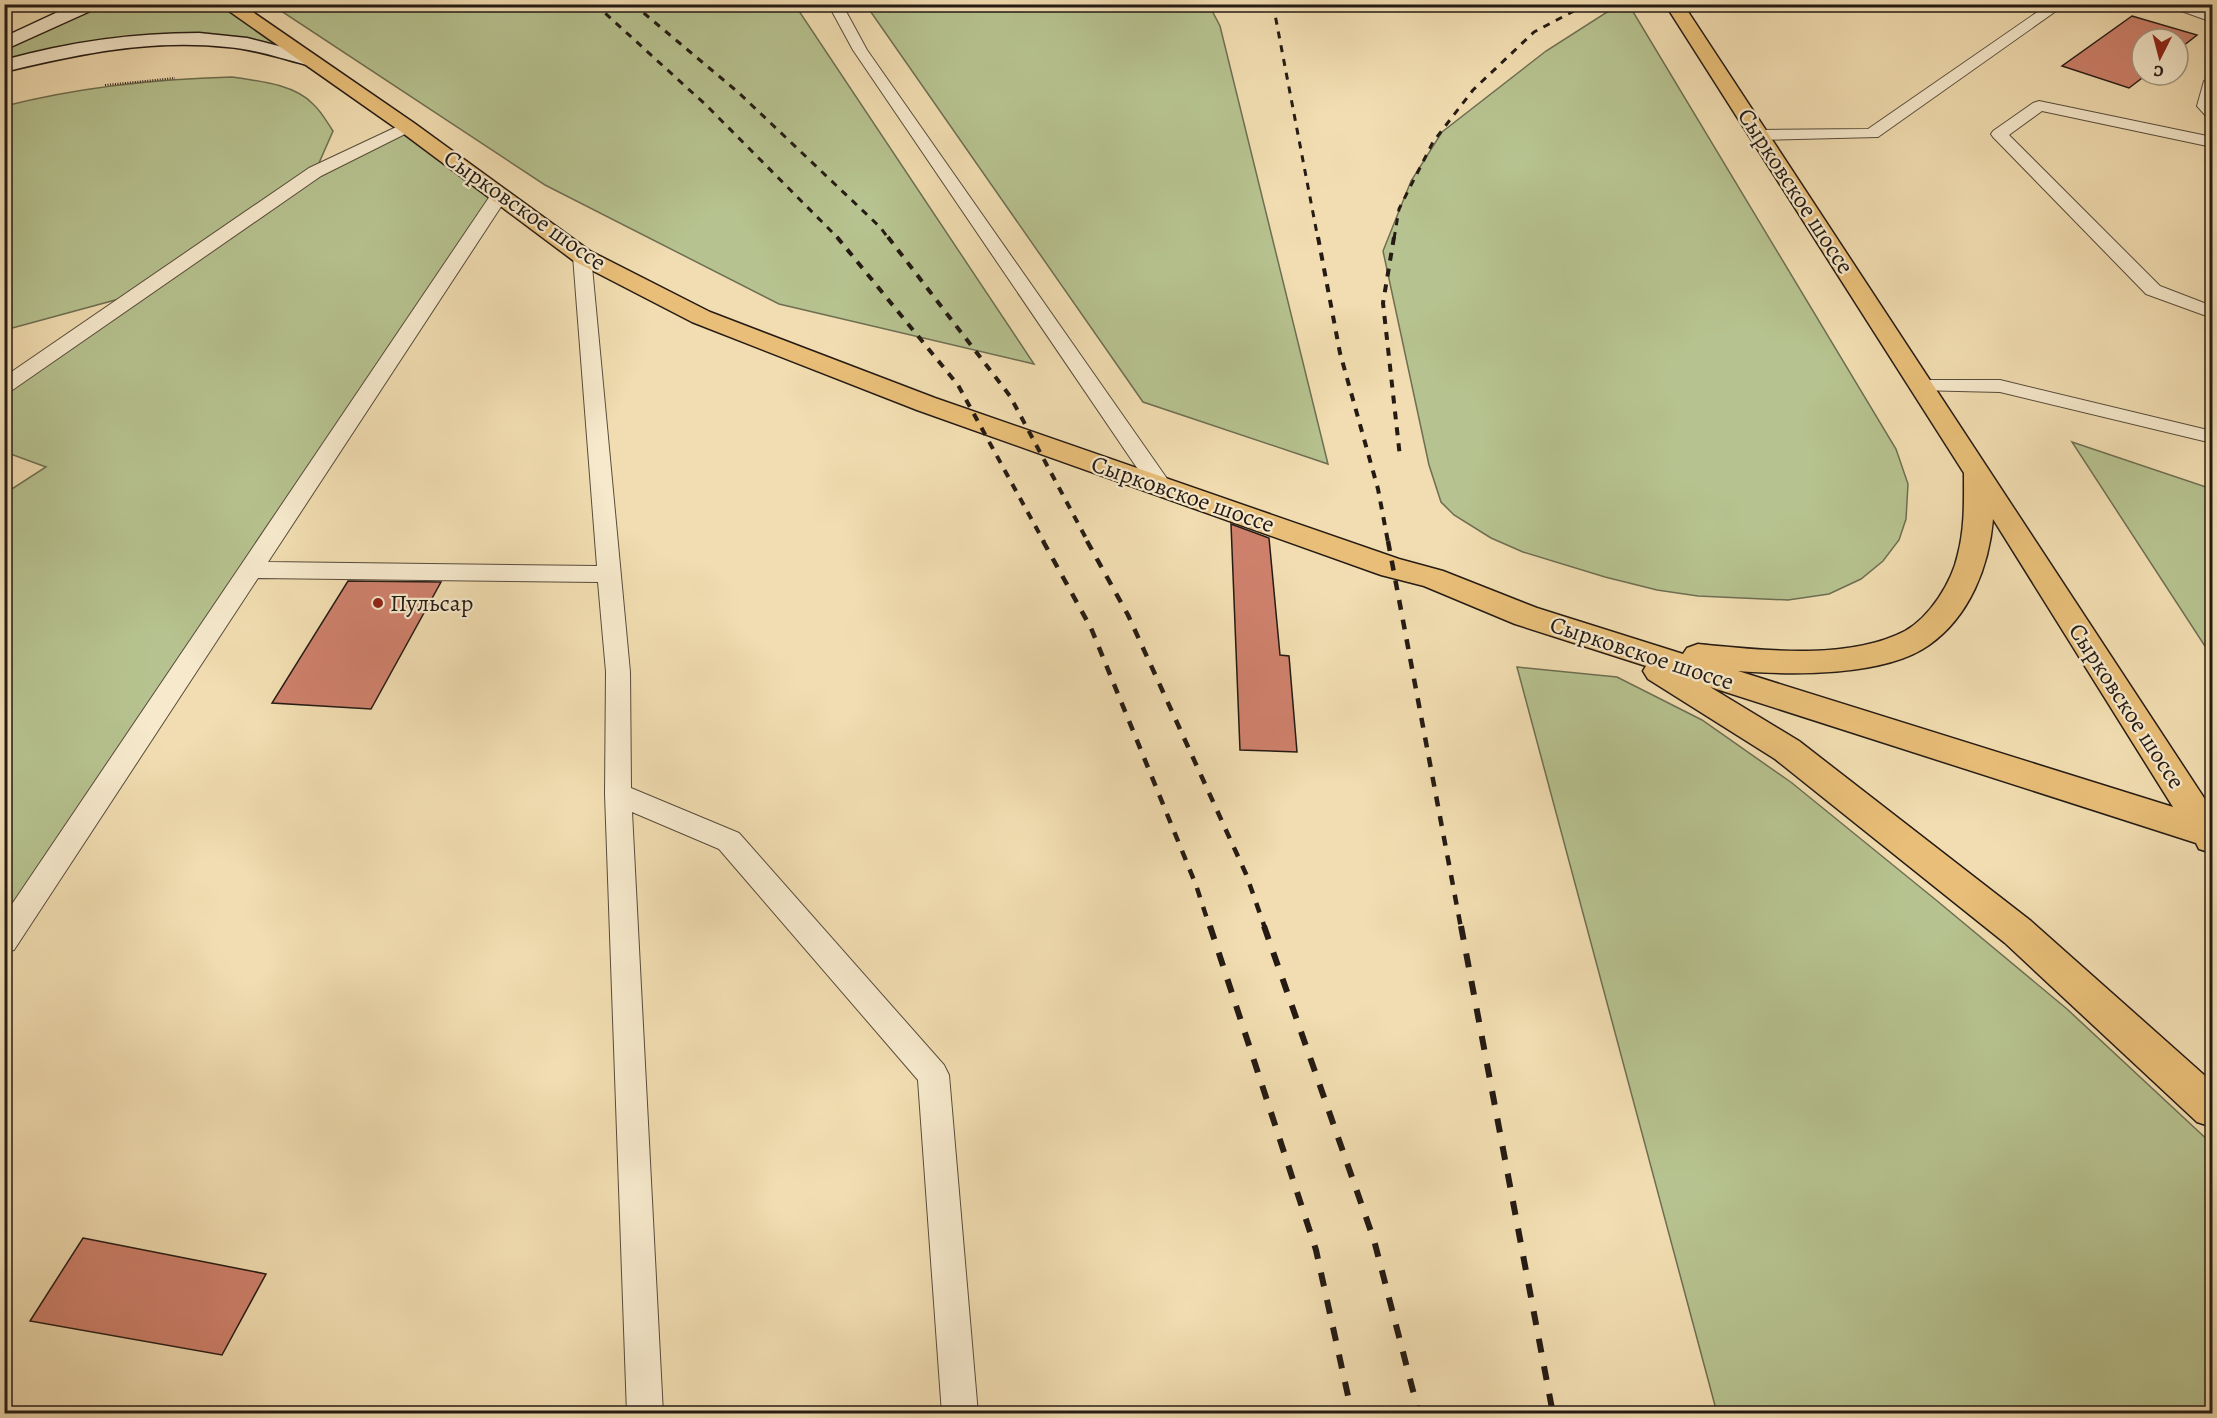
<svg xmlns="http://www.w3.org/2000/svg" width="2217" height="1418" viewBox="0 0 2217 1418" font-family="Alegreya,serif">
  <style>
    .green { fill: #b6c28f; stroke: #6e6e52; stroke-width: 1.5 }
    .building { fill: #cf816c; stroke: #251b14; stroke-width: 1.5 }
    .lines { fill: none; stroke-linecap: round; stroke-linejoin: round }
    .lane-casing { stroke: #584c3b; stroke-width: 2 }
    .secondary-casing { stroke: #251b14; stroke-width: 3 }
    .primary-casing { stroke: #251b14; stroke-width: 3 }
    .path { stroke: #251b14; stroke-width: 2; stroke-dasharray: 1 1.5; stroke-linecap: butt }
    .lane { fill: #f6e9cc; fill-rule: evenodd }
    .secondary { fill: #f6e9cc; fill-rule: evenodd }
    .primary { fill: #e8be78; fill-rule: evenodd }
    .rail-far3 { stroke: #251b14; stroke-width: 3; stroke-dasharray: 7 7; stroke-linecap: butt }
    .rail-far2 { stroke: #251b14; stroke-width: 4; stroke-dasharray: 8 8; stroke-linecap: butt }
    .rail-far1 { stroke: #251b14; stroke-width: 4.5; stroke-dasharray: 10 10; stroke-linecap: butt }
    .rail { stroke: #251b14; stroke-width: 6; stroke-dasharray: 14 14; stroke-linecap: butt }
    .poi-dot { fill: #8f2418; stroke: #f6e9cc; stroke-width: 2 }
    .labels { text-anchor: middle; stroke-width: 4.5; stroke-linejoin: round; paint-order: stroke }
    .street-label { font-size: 24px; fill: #251b14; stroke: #f6e9cc }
    .poi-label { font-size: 24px; fill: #251b14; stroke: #f6e9cc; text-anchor: start }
  </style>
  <rect width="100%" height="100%" fill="#f1ddb1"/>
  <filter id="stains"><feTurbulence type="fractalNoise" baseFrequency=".00333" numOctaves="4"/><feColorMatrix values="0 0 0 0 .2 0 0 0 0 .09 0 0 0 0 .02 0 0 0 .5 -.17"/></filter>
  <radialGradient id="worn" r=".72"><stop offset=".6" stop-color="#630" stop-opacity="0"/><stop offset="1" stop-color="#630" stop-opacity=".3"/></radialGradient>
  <path class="green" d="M 228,4 L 307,59 L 269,50 L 156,40 L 5,66 L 4,44 L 91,5 Z
    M 272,5 L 795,5 L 1034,364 L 779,304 L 545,185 Z
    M 866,5 L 1209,5 L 1220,26 L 1328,464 L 1143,402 Z
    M 1618,5 L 1629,5 L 1896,449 L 1908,484 L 1906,519 L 1899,540 L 1883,561 L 1861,579 L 1829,594 L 1788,600 L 1698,596 L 1657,590 L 1605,577 L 1523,552 L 1491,538 L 1454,515 L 1441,502 L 1429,465 L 1383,251 L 1411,181 L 1442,132 L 1546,51 Z
    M 232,77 C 258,81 294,84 313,104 C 321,111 327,122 333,131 L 315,172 L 141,293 L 5,330 L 5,106 C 80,87 154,79 232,77 Z
    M 407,127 L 499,196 L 5,941 L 4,494 L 46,467 L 5,452 L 5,388 L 321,176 Z
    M 2072,442 L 2212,489 L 2212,657 Z
    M 1517,667 L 1617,677 L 1702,720 L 1792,783 L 1936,900 L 2067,1009 L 2212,1144 L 2212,1413 L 1717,1413 Z"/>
  <path class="building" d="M 2132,16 L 2197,35 L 2178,50 L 2178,39 L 2142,39 L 2142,75 L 2146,75 L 2129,88 L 2062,66 Z
    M 1231,524 L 1269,538 L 1280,655 L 1289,656 L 1297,752 L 1240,750 Z
    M 348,581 L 441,582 L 371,709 L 272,703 Z
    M 83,1238 L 266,1274 L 222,1355 L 30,1321 Z"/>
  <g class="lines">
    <g class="lane-casing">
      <path id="lane" d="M 828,4 L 842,4 L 867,50 L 1168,480 L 1171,485 L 1168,490 L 1160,492 L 1152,490 L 853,50 Z
        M 2049,4 L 2066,4 L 1878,137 L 1759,140 L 1751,135 L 1759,130 L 1868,129 Z
        M 2162,4 L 2185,4 L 2212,13 L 2212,22 Z
        M 2212,76 L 2212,118 L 2206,116 L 2197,106 L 2204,81 Z
        M 2039,101 L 2212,137 L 2212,147 L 2042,111 L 2009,135 L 2160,286 L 2212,306 L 2212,318 L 2146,294 L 1993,137 L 1991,134 L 1993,131 L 2033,103 Z
        M 407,122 L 415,127 L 413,130 L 321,176 L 11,391 L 4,393 L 4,377 L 309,168 Z
        M 499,191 L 505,192 L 508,196 L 268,562 L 597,566 L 573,256 L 576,252 L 588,252 L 591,256 L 630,672 L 631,788 L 739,833 L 944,1065 L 949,1075 L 978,1414 L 942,1414 L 918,1080 L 719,849 L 632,812 L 663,1414 L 627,1414 L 605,794 L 606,672 L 598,582 L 258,578 L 14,950 L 4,953 L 4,916 L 490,196 L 493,192 Z
        M 1923,380 L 2000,380 L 2212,431 L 2212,443 L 2000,392 L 1916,390 L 1913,386 L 1916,382 Z"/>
    </g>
    <g class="secondary-casing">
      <path id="secondary" d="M 75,4 L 100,4 L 97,8 L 4,50 L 4,37 Z
        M 199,33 L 247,38 L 314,55 L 317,59 L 314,63 L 307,65 C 280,58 254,49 227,47 C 150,39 78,54 4,72 L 4,60 C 69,42 132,33 199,33 Z"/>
    </g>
    <g class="primary-casing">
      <path id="primary" d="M 219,4 L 241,4 L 414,123 L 590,251 L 710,312 L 935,398 L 1399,559 L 1443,571 L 1537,608 L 1683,654 L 1687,648 L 1698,644 C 1760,650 1847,661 1905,631 C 1930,617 1952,582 1958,554 C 1965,527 1964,500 1964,473 L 1665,4 L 1683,4 L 2212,810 L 2212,853 L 2199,849 L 2196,843 L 1710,687 L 1799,741 L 2031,921 L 2212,1082 L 2212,1127 L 2197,1122 L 2005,943 L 1775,759 L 1648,679 L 1643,671 L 1646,666 L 1515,624 L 1424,586 L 1381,575 L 917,410 L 692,322 L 574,261 L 400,131 ZM 1993,519 L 2173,807 L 1738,671 C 1791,675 1884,677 1929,645 C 1970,616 1989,566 1993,519 Z"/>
    </g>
    <path class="path" d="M 105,85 L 175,78"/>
    <use href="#lane" class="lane"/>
    <use href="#secondary" class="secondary"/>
    <use href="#primary" class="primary"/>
    <path class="rail-far3" d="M 595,4 L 706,105 L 839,239
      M 633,4 L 739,93 L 880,227 L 889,239
      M 1273,4 L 1318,239
      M 1394,239 L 1399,209 L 1433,142 L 1473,90 L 1534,32 L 1587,4"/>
    <path class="rail-far2" d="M 837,237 L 958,385 L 1044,542
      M 888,237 L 1010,396 L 1088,542
      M 1318,237 L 1340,353 L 1378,489 L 1388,542
      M 1394,237 L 1383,303 L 1400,457"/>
    <path class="rail-far1" d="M 1043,541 L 1091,628 L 1196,885 L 1210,928
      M 1087,541 L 1128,615 L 1246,874 L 1265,928
      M 1388,541 L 1461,928"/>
    <path class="rail" d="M 1210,926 L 1316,1250 L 1352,1414
      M 1264,926 L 1374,1240 L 1419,1414
      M 1461,926 L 1553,1414"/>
  </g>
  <circle class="poi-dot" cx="378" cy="603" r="6"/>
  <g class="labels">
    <g class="street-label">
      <text transform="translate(1796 191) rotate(57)" y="8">Сырковское шоссе</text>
      <text transform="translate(525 210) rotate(35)" y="8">Сырковское шоссе</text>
      <text transform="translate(1183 494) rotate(19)" y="8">Сырковское шоссе</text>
      <text transform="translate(1642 653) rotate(18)" y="8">Сырковское шоссе</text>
      <text transform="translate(2127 706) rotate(57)" y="8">Сырковское шоссе</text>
    </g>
    <g class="poi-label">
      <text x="390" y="611">Пульсар</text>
    </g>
  </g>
  <rect width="2217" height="1418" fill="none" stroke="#f1ddb1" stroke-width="24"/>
  <rect x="6" y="6" width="2205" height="1406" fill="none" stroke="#251b14" stroke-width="3"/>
  <rect x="12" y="12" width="2193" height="1394" fill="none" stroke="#251b14" stroke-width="1.5"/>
  <g transform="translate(2160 57) rotate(186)"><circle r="28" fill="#f6e9cc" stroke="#a29782" stroke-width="1.5"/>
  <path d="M0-4.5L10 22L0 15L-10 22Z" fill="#8f2418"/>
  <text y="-9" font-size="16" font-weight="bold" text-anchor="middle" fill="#251b14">С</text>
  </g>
  <rect width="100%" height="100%" filter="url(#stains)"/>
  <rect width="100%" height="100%" fill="url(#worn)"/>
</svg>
